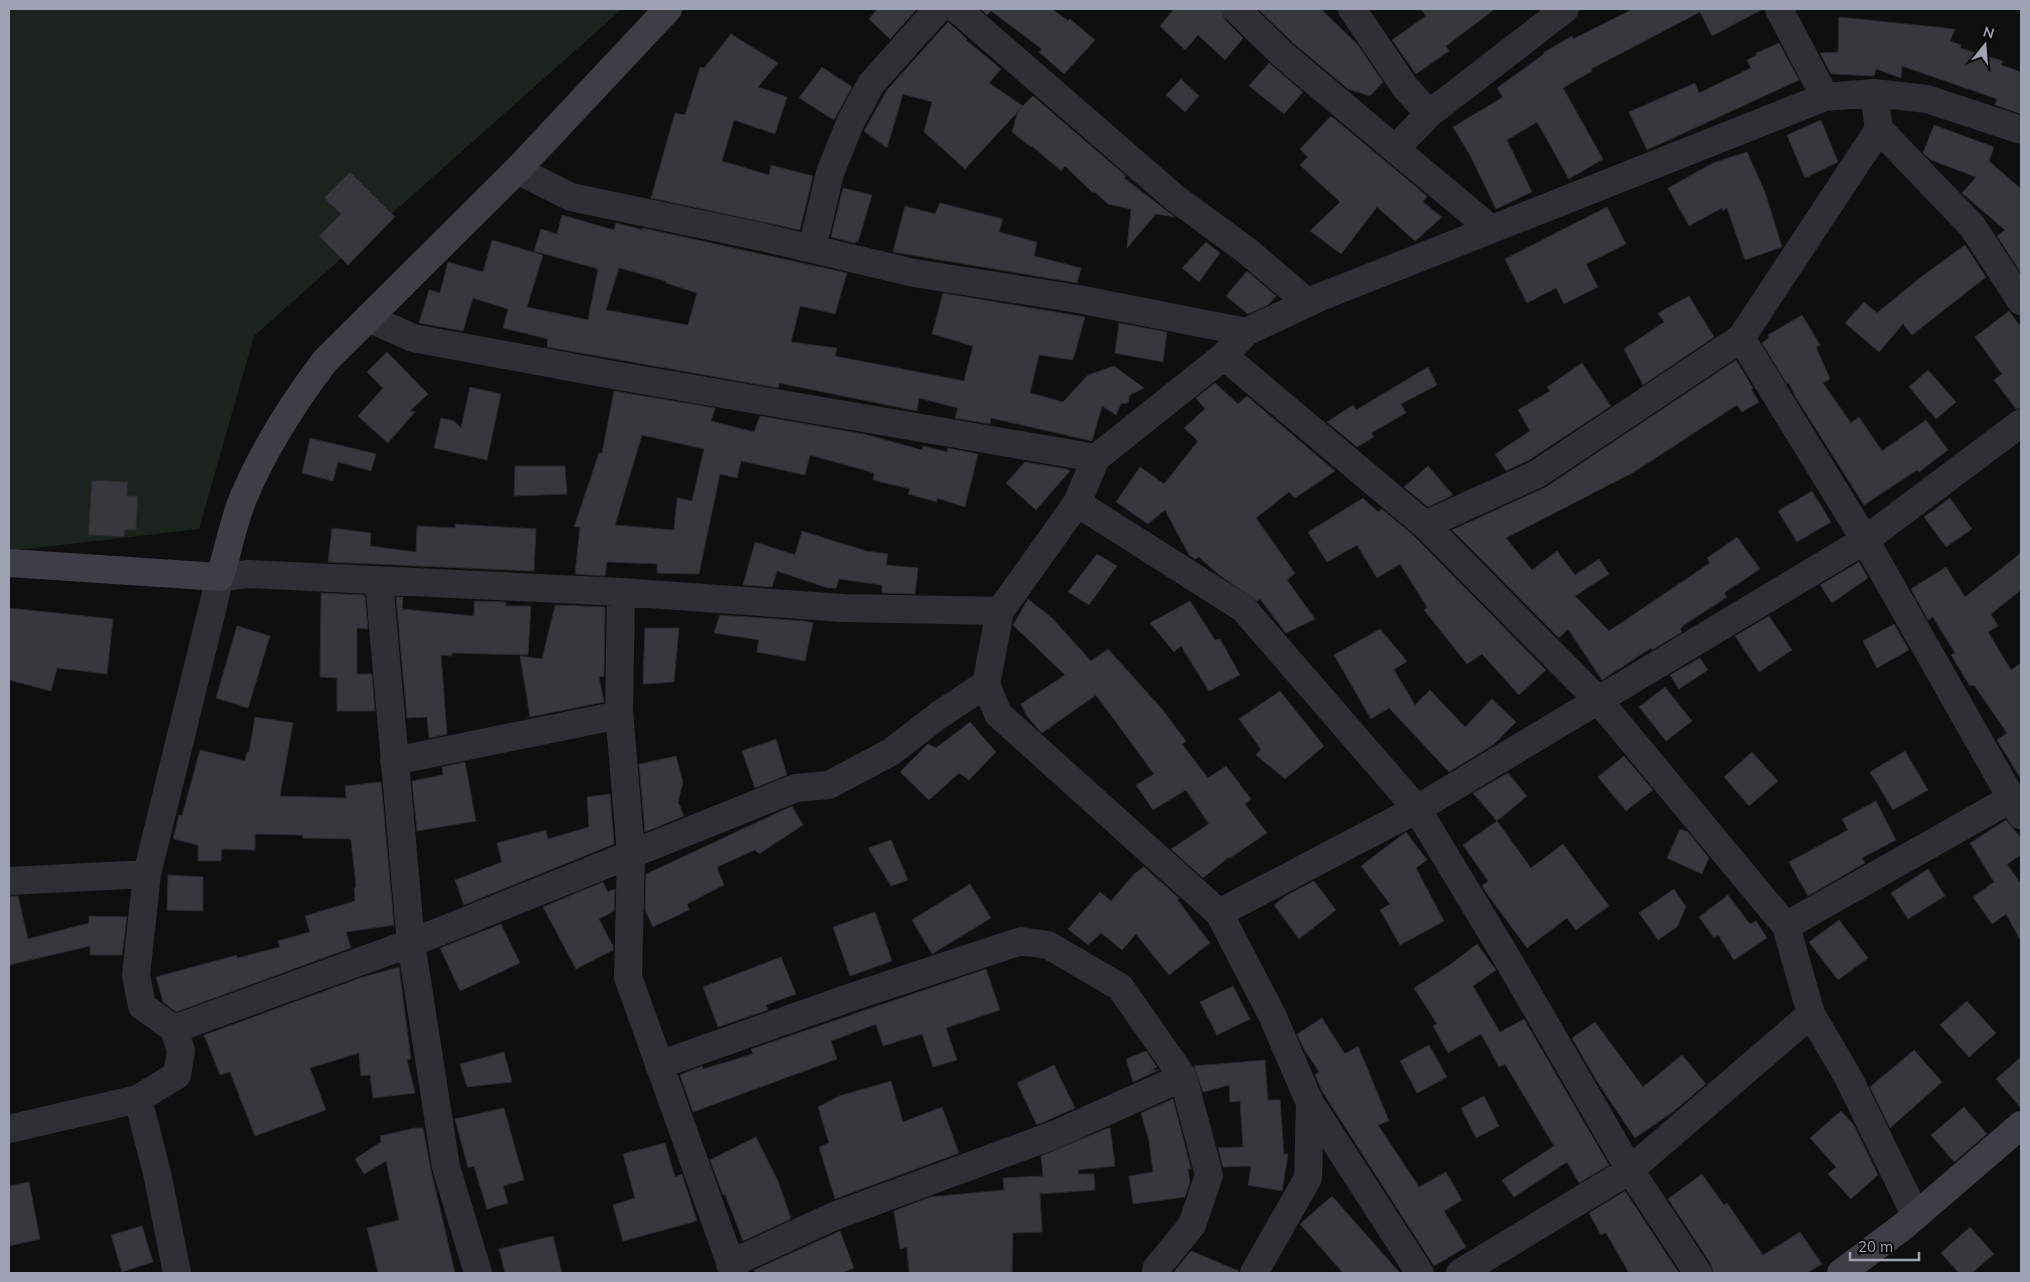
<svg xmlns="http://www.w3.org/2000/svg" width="2030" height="1282" viewBox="0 0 2030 1282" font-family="Mulish,sans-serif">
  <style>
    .green { fill: #1b231c }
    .building { fill: #38373d; stroke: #29282c; fill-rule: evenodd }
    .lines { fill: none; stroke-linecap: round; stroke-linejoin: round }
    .street { stroke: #2f3035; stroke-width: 28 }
    .secondary { stroke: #3d3e46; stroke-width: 28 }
  </style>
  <rect width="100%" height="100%" fill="#0f0f10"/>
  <path class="green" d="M 9,9 L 622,9 L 254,336 L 199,529 L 9,551 Z"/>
  <path class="building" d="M 877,9 L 917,9 L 890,39 L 869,19 Z
    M 981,9 L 1052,9 L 1068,21 L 1070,19 L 1095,40 L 1064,74 L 1039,52 L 1042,49 L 991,11 L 987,15 Z
    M 1174,9 L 1221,9 L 1225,20 L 1243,38 L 1225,60 L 1198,35 L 1185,50 L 1160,26 Z
    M 1258,9 L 1321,9 L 1358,45 L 1383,82 L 1370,96 L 1348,89 L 1292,42 Z
    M 1421,9 L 1495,9 L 1446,46 L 1449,51 L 1416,74 L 1392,40 L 1426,16 Z
    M 1633,9 L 1763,9 L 1712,36 L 1700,12 L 1591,69 L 1592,71 L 1563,88 L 1603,159 L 1569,179 L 1537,122 L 1507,140 L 1532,192 L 1496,209 L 1470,155 L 1453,127 L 1503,97 L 1497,88 L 1544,54 L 1543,53 L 1572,36 L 1573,39 Z
    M 1839,17 L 1955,29 L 1950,41 L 1961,45 L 1960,48 L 2003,61 L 2001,65 L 2021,72 L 2021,114 L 1995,105 L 1997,99 L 1902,66 L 1901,78 L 1876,69 L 1874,76 L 1831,74 L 1820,53 L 1838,52 Z
    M 948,22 L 967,39 L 966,40 L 1001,69 L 989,83 L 1023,106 L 965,169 L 924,132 L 932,102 L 903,94 L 887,148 L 864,131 L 887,90 Z
    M 731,34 L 778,63 L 758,87 L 787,97 L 775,134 L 734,120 L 722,161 L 769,175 L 771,165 L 813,176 L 800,230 L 651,198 L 675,113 L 685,115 L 700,67 L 704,68 Z
    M 1779,43 L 1799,80 L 1647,150 L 1629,112 L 1695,83 L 1699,93 L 1751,68 L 1747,60 L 1757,55 L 1756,53 Z
    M 1269,63 L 1303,92 L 1284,114 L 1249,86 Z
    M 822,67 L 852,87 L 834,120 L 799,98 Z
    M 1181,79 L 1199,96 L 1185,112 L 1166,95 Z
    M 1033,96 L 1126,176 L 1124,178 L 1175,217 L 1156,214 L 1127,248 L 1131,209 L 1108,204 L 1094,191 L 1093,193 L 1065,166 L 1061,171 L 1032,146 L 1031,147 L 1012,132 L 1018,111 Z
    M 1331,116 L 1427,196 L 1423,202 L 1442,217 L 1415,241 L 1377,207 L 1341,254 L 1310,231 L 1340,202 L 1300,165 L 1308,157 L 1300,149 Z
    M 1821,120 L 1838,162 L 1805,178 L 1787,135 Z
    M 1934,125 L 1994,147 L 1989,161 L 2021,189 L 2021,273 L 1997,236 L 2005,230 L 1962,193 L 1976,177 L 1931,160 L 1923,153 Z
    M 1747,152 L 1765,192 L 1782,247 L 1745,260 L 1727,208 L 1722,211 L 1722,208 L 1689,226 L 1668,188 L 1713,163 Z
    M 350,172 L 395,217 L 348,265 L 319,236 L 341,214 L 324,198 Z
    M 843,188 L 872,195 L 858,242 L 856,241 L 855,243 L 831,237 Z
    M 940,203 L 1003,219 L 999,232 L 1037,242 L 1034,256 L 1081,268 L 1077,283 L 893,252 L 905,206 L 935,214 Z
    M 1607,207 L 1626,244 L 1586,264 L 1598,287 L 1564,304 L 1556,288 L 1527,303 L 1505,259 Z
    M 562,215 L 614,230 L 616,223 L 643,230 L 643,228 L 847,273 L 835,314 L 800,306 L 791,342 L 837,348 L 835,356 L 964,381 L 973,346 L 932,334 L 943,293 L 1085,317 L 1073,360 L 1039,355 L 1030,393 L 1063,402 L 1088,375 L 1114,366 L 1144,388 L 1130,395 L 1128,403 L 1121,404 L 1116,415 L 1102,406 L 1092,441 L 991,418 L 990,424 L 955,418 L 958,408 L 919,398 L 917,411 L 779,383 L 778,388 L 547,347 L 548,339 L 503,328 L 508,309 L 473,298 L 463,331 L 419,323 L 429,290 L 440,293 L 448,262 L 483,272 L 492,240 L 543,255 L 527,307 L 588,320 L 598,269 L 534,251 L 541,229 L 557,234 ZM 619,268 L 666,281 L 666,283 L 697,293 L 688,325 L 606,310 Z
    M 1206,242 L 1220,253 L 1199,282 L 1182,268 Z
    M 1965,245 L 1986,277 L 1912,335 L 1903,324 L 1879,352 L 1845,323 L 1864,302 L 1877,313 L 1921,277 Z
    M 1247,271 L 1276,296 L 1268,305 L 1248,314 L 1226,296 Z
    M 1689,296 L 1714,337 L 1643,385 L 1624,349 L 1664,322 L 1658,313 Z
    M 2009,311 L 2021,327 L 2021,408 L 2016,409 L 1994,380 L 2002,374 L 1975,337 Z
    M 1802,315 L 1820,345 L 1816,347 L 1830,379 L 1823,383 L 1851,423 L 1859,417 L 1882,451 L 1926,420 L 1948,450 L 1919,472 L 1917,470 L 1864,505 L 1795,396 L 1789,383 L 1787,384 L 1762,343 L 1769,338 L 1768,335 Z
    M 1119,323 L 1167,332 L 1163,362 L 1115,353 Z
    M 387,352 L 428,394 L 410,411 L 415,412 L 388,443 L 358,416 L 383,388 L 367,372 Z
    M 1736,360 L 1753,388 L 1751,389 L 1759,402 L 1742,412 L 1737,405 L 1634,472 L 1506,538 L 1532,570 L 1557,551 L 1575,575 L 1599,559 L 1609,574 L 1575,596 L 1609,631 L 1710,563 L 1707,558 L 1737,537 L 1760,569 L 1724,593 L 1727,597 L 1684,625 L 1680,629 L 1682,632 L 1652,650 L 1651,648 L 1602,680 L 1568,629 L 1559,638 L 1452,530 L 1546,487 Z
    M 1582,363 L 1611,406 L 1529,460 L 1506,471 L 1495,454 L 1530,431 L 1518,410 L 1550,391 L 1547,387 Z
    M 1428,367 L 1437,385 L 1401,404 L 1406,413 L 1371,433 L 1374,437 L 1357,447 L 1327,422 L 1353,405 L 1356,410 Z
    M 1928,370 L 1956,402 L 1936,419 L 1909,387 Z
    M 1215,383 L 1238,404 L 1247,396 L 1335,471 L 1295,498 L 1289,492 L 1256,518 L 1295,573 L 1287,580 L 1315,619 L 1286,633 L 1260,599 L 1257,601 L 1218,574 L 1199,557 L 1195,559 L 1189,555 L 1165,510 L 1148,524 L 1116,502 L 1140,467 L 1164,484 L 1198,441 L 1184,428 L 1205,409 L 1196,398 Z
    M 470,387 L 501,394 L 487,460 L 434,448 L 441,418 L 454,421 L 461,428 Z
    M 614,391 L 715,408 L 711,421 L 754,432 L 760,416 L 864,434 L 922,450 L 923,446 L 947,452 L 948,448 L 978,454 L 965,507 L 937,498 L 937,502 L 908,494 L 910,489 L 873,480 L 874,473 L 810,455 L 805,475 L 741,461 L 737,478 L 720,474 L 699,574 L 657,573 L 657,564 L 607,562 L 605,576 L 575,574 L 580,527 L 574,527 L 599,453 L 602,453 ZM 642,435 L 704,449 L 692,501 L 677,498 L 674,530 L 615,525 Z
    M 310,438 L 376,454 L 371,471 L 338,462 L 333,481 L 302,473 Z
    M 1025,462 L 1067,469 L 1070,471 L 1036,510 L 1006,483 Z
    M 515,466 L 565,466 L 567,494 L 514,496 Z
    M 1428,466 L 1453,495 L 1428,507 L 1404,487 Z
    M 92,480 L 128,482 L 127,496 L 138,496 L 136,530 L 125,530 L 124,537 L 88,535 Z
    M 1812,491 L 1831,522 L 1797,542 L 1778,511 Z
    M 1363,498 L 1378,512 L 1382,509 L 1414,536 L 1546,670 L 1519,695 L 1482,654 L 1467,664 L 1424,610 L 1427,607 L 1400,564 L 1377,578 L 1357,545 L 1327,562 L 1308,532 Z
    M 1950,498 L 1972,529 L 1946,547 L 1924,517 Z
    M 455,524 L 536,529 L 534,571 L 328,562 L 332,528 L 371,533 L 370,546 L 416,552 L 417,526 L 455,528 Z
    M 802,531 L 866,551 L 888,554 L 886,565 L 918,568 L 915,594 L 882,593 L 882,585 L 839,579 L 836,588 L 828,588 L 777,571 L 772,587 L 743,585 L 755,542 L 795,555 Z
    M 2021,553 L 2021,590 L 1991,614 L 1998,626 L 1988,632 L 2011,670 L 2021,663 L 2021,779 L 1997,740 L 2007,733 L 1974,685 L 1970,686 L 1951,655 L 1955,653 L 1933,617 L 1928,620 L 1911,589 L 1946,567 L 1965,597 Z
    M 1097,554 L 1117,566 L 1089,605 L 1068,592 Z
    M 1859,562 L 1868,578 L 1832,603 L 1820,585 Z
    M 321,593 L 365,595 L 368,629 L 357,628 L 357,674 L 372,674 L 375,711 L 337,711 L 337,678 L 320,677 Z
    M 396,597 L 403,597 L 402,609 L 474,616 L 474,601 L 506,602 L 506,606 L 531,606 L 528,655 L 452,653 L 452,656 L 441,655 L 447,734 L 429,738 L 427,717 L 407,718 Z
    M 1028,599 L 1052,618 L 1091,661 L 1108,649 L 1162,709 L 1186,741 L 1182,744 L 1208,778 L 1226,766 L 1251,799 L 1245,804 L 1267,833 L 1230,858 L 1229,857 L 1203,878 L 1171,849 L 1209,824 L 1186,790 L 1153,810 L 1136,785 L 1154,774 L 1096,695 L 1042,733 L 1038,729 L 1027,716 L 1021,704 L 1065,675 L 1013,625 Z
    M 1190,601 L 1215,640 L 1220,639 L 1240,675 L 1209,691 L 1181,646 L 1174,652 L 1150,623 Z
    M 557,605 L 605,607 L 604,676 L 599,677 L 604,702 L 530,717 L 520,656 L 542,659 L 555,606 Z
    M 9,608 L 113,619 L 107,674 L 57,668 L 51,691 L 9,680 Z
    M 720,615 L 805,621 L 813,623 L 805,661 L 757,652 L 759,640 L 714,633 Z
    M 1769,616 L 1792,650 L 1759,672 L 1735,636 Z
    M 1894,624 L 1909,650 L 1877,668 L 1863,641 Z
    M 237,626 L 270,636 L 248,708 L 216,698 Z
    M 645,628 L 679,628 L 674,682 L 643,684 Z
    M 1380,629 L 1407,661 L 1394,670 L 1415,705 L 1430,690 L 1465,727 L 1492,699 L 1516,722 L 1493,745 L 1449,772 L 1389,708 L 1371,719 L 1334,655 Z
    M 1700,658 L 1708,670 L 1679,689 L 1670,675 Z
    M 1665,687 L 1692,721 L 1666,741 L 1639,707 Z
    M 1280,691 L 1324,746 L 1285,779 L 1256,755 L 1261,749 L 1239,719 Z
    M 255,717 L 293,723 L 280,796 L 346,798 L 345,786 L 381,782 L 394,925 L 346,932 L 351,948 L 176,1012 L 163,1002 L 156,977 L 237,955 L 237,958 L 280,947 L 278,941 L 310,932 L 305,916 L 355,901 L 354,888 L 356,887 L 351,839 L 303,838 L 303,835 L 255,834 L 255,850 L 222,849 L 221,861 L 198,861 L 198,845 L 173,839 L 179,815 L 182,816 L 200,750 L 245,761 L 247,752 L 249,752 Z
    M 970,722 L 996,752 L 969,780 L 959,773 L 929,800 L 900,772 L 928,744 L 936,748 Z
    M 776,739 L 787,775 L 755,788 L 742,751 Z
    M 1905,751 L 1928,790 L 1893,810 L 1870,772 Z
    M 1752,752 L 1778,781 L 1749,806 L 1724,777 Z
    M 676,756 L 683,782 L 678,802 L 684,816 L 645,832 L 639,764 Z
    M 1624,756 L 1653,790 L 1626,811 L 1598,777 Z
    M 465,762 L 476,821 L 417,831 L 412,781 L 443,775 L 442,767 Z
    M 1508,773 L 1527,796 L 1497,821 L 1473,793 Z
    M 610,794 L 614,844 L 464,905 L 455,880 L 502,862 L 497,843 L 546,830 L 548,839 L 589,827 L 587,797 Z
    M 1876,801 L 1896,840 L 1862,858 L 1865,863 L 1808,896 L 1789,862 L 1848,830 L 1842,819 Z
    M 792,806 L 803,825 L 759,854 L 755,850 L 717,867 L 724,885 L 687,904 L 689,910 L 653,927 L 645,910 L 646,874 Z
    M 2006,820 L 2021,838 L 2021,855 L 2007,864 L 2021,884 L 2021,941 L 2006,914 L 1992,924 L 1973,897 L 1994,882 L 1970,843 Z
    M 1497,821 L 1531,868 L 1563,844 L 1609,906 L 1576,930 L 1567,918 L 1527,948 L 1485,891 L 1482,886 L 1488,881 L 1463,845 Z
    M 1680,829 L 1688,832 L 1709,858 L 1702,874 L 1667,858 Z
    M 1406,832 L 1427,860 L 1416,868 L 1444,921 L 1400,945 L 1380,910 L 1390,904 L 1361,866 Z
    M 891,840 L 908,880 L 891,886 L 868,848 Z
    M 1144,867 L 1179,898 L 1177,899 L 1210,943 L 1169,975 L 1136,934 L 1122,950 L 1101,933 L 1088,945 L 1068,929 L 1100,892 L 1111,901 L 1135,873 Z
    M 1928,869 L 1945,896 L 1908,919 L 1891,893 Z
    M 168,875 L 203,877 L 203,911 L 167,910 Z
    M 1314,881 L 1336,910 L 1299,939 L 1274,905 L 1287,895 Z
    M 603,882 L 608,892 L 615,889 L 614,911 L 599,919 L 613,946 L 613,950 L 576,969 L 543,907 Z
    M 970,884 L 991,918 L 932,954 L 912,920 Z
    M 1674,889 L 1686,907 L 1677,927 L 1658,940 L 1639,913 Z
    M 1728,895 L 1750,924 L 1756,921 L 1767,938 L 1734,960 L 1718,935 L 1714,938 L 1699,917 Z
    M 9,896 L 18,896 L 28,939 L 89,923 L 89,916 L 127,917 L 122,955 L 90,955 L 90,946 L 9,965 Z
    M 875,912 L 892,961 L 850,976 L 833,927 Z
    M 1839,920 L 1868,958 L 1838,980 L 1809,942 Z
    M 501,924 L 520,963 L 460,991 L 440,948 Z
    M 1477,944 L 1496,970 L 1473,986 L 1500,1032 L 1524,1019 L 1609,1165 L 1579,1183 L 1567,1162 L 1514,1197 L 1502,1180 L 1554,1146 L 1505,1064 L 1499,1067 L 1481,1034 L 1448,1053 L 1433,1026 L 1437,1024 L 1414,988 L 1451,964 Z
    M 781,957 L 796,994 L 766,1005 L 768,1010 L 718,1027 L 703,987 Z
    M 399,967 L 411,1059 L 407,1060 L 415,1093 L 373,1098 L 370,1075 L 361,1076 L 359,1053 L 310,1068 L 326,1110 L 255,1136 L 230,1072 L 220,1075 L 204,1035 L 360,978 Z
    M 986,969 L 1000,1010 L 946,1028 L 957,1060 L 933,1067 L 922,1034 L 883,1046 L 876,1024 L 831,1041 L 837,1059 L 693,1112 L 680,1075 L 702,1066 L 703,1069 L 753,1054 L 751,1049 Z
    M 1233,986 L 1250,1019 L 1217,1035 L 1200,1002 Z
    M 1967,1001 L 1996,1033 L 1969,1057 L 1940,1025 Z
    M 1322,1018 L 1345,1054 L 1358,1046 L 1389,1121 L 1378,1125 L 1419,1187 L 1446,1172 L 1462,1200 L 1444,1211 L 1466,1247 L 1434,1266 L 1322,1091 L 1315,1075 L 1319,1072 L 1304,1049 L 1297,1034 Z
    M 1595,1022 L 1643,1087 L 1682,1055 L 1706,1084 L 1674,1111 L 1635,1138 L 1596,1080 L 1572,1038 Z
    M 1429,1045 L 1447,1077 L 1417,1093 L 1400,1061 Z
    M 1914,1050 L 1942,1082 L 1890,1128 L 1870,1087 Z
    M 1146,1051 L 1157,1067 L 1151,1070 L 1159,1070 L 1133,1082 L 1126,1059 Z
    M 504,1052 L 512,1082 L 467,1087 L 460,1064 Z
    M 2021,1057 L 2021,1108 L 1996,1079 Z
    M 1265,1060 L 1268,1100 L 1280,1100 L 1284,1154 L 1288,1154 L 1282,1191 L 1248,1185 L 1251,1166 L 1223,1167 L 1218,1148 L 1243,1147 L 1240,1101 L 1230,1102 L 1229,1085 L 1203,1092 L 1194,1066 Z
    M 1054,1065 L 1075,1108 L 1037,1125 L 1017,1083 Z
    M 891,1081 L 903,1122 L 942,1107 L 959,1153 L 835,1199 L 819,1147 L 829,1143 L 818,1107 L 839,1096 Z
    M 1484,1096 L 1499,1126 L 1476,1138 L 1461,1108 Z
    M 1173,1099 L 1191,1169 L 1188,1169 L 1190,1182 L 1185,1197 L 1133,1204 L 1129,1176 L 1153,1172 L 1149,1141 L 1141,1113 Z
    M 1964,1107 L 1987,1134 L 1954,1162 L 1931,1135 Z
    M 504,1108 L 524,1180 L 503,1186 L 508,1203 L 487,1209 L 474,1166 L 468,1168 L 455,1119 Z
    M 1841,1111 L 1854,1125 L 1878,1175 L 1851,1199 L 1828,1174 L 1836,1167 L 1810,1138 Z
    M 415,1128 L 423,1128 L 431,1170 L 455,1273 L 378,1273 L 367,1228 L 399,1220 L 386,1161 L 364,1174 L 355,1159 L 381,1142 L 380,1136 Z
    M 1108,1128 L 1110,1128 L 1115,1166 L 1078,1170 L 1078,1174 L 1094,1174 L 1095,1190 L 1040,1194 L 1042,1232 L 1013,1233 L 1012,1273 L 909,1273 L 907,1247 L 900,1249 L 894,1211 L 930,1197 L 1004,1190 L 1003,1178 L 1043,1176 L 1041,1156 Z
    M 756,1137 L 778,1181 L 791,1219 L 743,1241 L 725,1194 L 723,1195 L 710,1160 Z
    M 665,1143 L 675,1177 L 682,1174 L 697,1221 L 623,1241 L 613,1205 L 635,1198 L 623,1154 Z
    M 1702,1174 L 1724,1205 L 1727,1203 L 1763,1255 L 1800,1232 L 1822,1264 L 1807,1273 L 1713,1273 L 1711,1264 L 1668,1199 Z
    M 29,1182 L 40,1239 L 9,1246 L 9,1186 Z
    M 1625,1191 L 1679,1273 L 1629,1273 L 1606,1233 L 1601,1235 L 1589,1213 Z
    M 1332,1196 L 1400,1273 L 1343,1273 L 1300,1224 Z
    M 142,1226 L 153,1262 L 122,1272 L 111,1235 Z
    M 1970,1227 L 1994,1254 L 1972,1273 L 1959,1273 L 1941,1253 Z
    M 840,1231 L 854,1268 L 842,1273 L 755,1273 L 754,1270 Z
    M 553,1236 L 562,1273 L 505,1273 L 499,1249 Z
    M 1191,1251 L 1239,1271 L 1238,1273 L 1173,1273 Z"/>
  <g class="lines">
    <path class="street" d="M 957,9 L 1175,198 L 1246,250 L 1307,302
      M 1236,9 L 1282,54 L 1395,149 L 1429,114 L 1565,9
      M 1352,9 L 1405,87 L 1429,114
      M 1779,9 L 1825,97
      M 1879,129 L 1972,226 L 2021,301
      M 1395,149 L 1491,229
      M 517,170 L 571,197 L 762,237 L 914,273 L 1078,299 L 1246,332
      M 812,249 L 830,173 L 850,123 L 871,84 L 938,9
      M 368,318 L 413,338 L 613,375 L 1096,458
      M 1741,338 L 1865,540 L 2021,815
      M 1224,356 L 1425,525 L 1599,701 L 1786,926 L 1811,1014 L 1848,1077 L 1916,1216
      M 1077,503 L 1244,609 L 1417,809 L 1507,958 L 1630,1170 L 1698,1273
      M 1425,525 L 1537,474 L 1741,338 L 1879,129 L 1874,93
      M 379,581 L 411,943 L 446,1167 L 478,1273
      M 394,761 L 619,715
      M 9,881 L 147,874
      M 1219,913 L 1417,809 L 1865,540 L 2021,423
      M 1786,926 L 2012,798
      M 174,1029 L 411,943 L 796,788 L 829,785 L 891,752 L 939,715 L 986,684
      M 659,1065 L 852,997 L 1021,941 L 1048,945 L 1120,987 L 1183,1077 L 1209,1175 L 1192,1225 L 1156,1269 L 1156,1273
      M 1310,1103 L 1420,1273
      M 9,1129 L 138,1099
      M 730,1264 L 832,1217 L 1054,1135 L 1183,1077
      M 177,1273 L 157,1173 L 138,1099 L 177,1075 L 181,1051 L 174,1029 L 142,1006 L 136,975 L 147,874 L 220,577 L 249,574 L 621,592
      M 734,1273 L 628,977 L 631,854 L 619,711 L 621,592 L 843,608 L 1000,611
      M 1254,1273 L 1308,1178 L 1310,1103 L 1272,1015 L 1219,913 L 998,714 L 986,684 L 1000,611 L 1077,503 L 1096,458 L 1224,356 L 1246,332 L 1318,298 L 1825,97 L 1874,93 L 1927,99 L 2021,130
      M 1460,1273 L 1630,1170 L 1811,1014"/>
    <path class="secondary" d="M 9,563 L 220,577 C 228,551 233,522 244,496 C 265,447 293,403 325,361 L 517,170 L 668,9
      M 1841,1273 L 1905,1225 L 2021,1125"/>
  </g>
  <rect width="2030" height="1282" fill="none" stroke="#9ea2b3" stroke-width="20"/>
  <g transform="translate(1985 45) rotate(17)" stroke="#0a0a0b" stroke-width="4" paint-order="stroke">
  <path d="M0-4L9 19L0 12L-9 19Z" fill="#9ea2b3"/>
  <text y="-8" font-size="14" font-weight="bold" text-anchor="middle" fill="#9ea2b3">N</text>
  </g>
  <path d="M1850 1252v8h69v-8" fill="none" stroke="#9ea2b3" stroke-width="2.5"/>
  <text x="1858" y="1252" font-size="15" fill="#9ea2b3" stroke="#0a0a0b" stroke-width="4" paint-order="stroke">20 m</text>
</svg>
